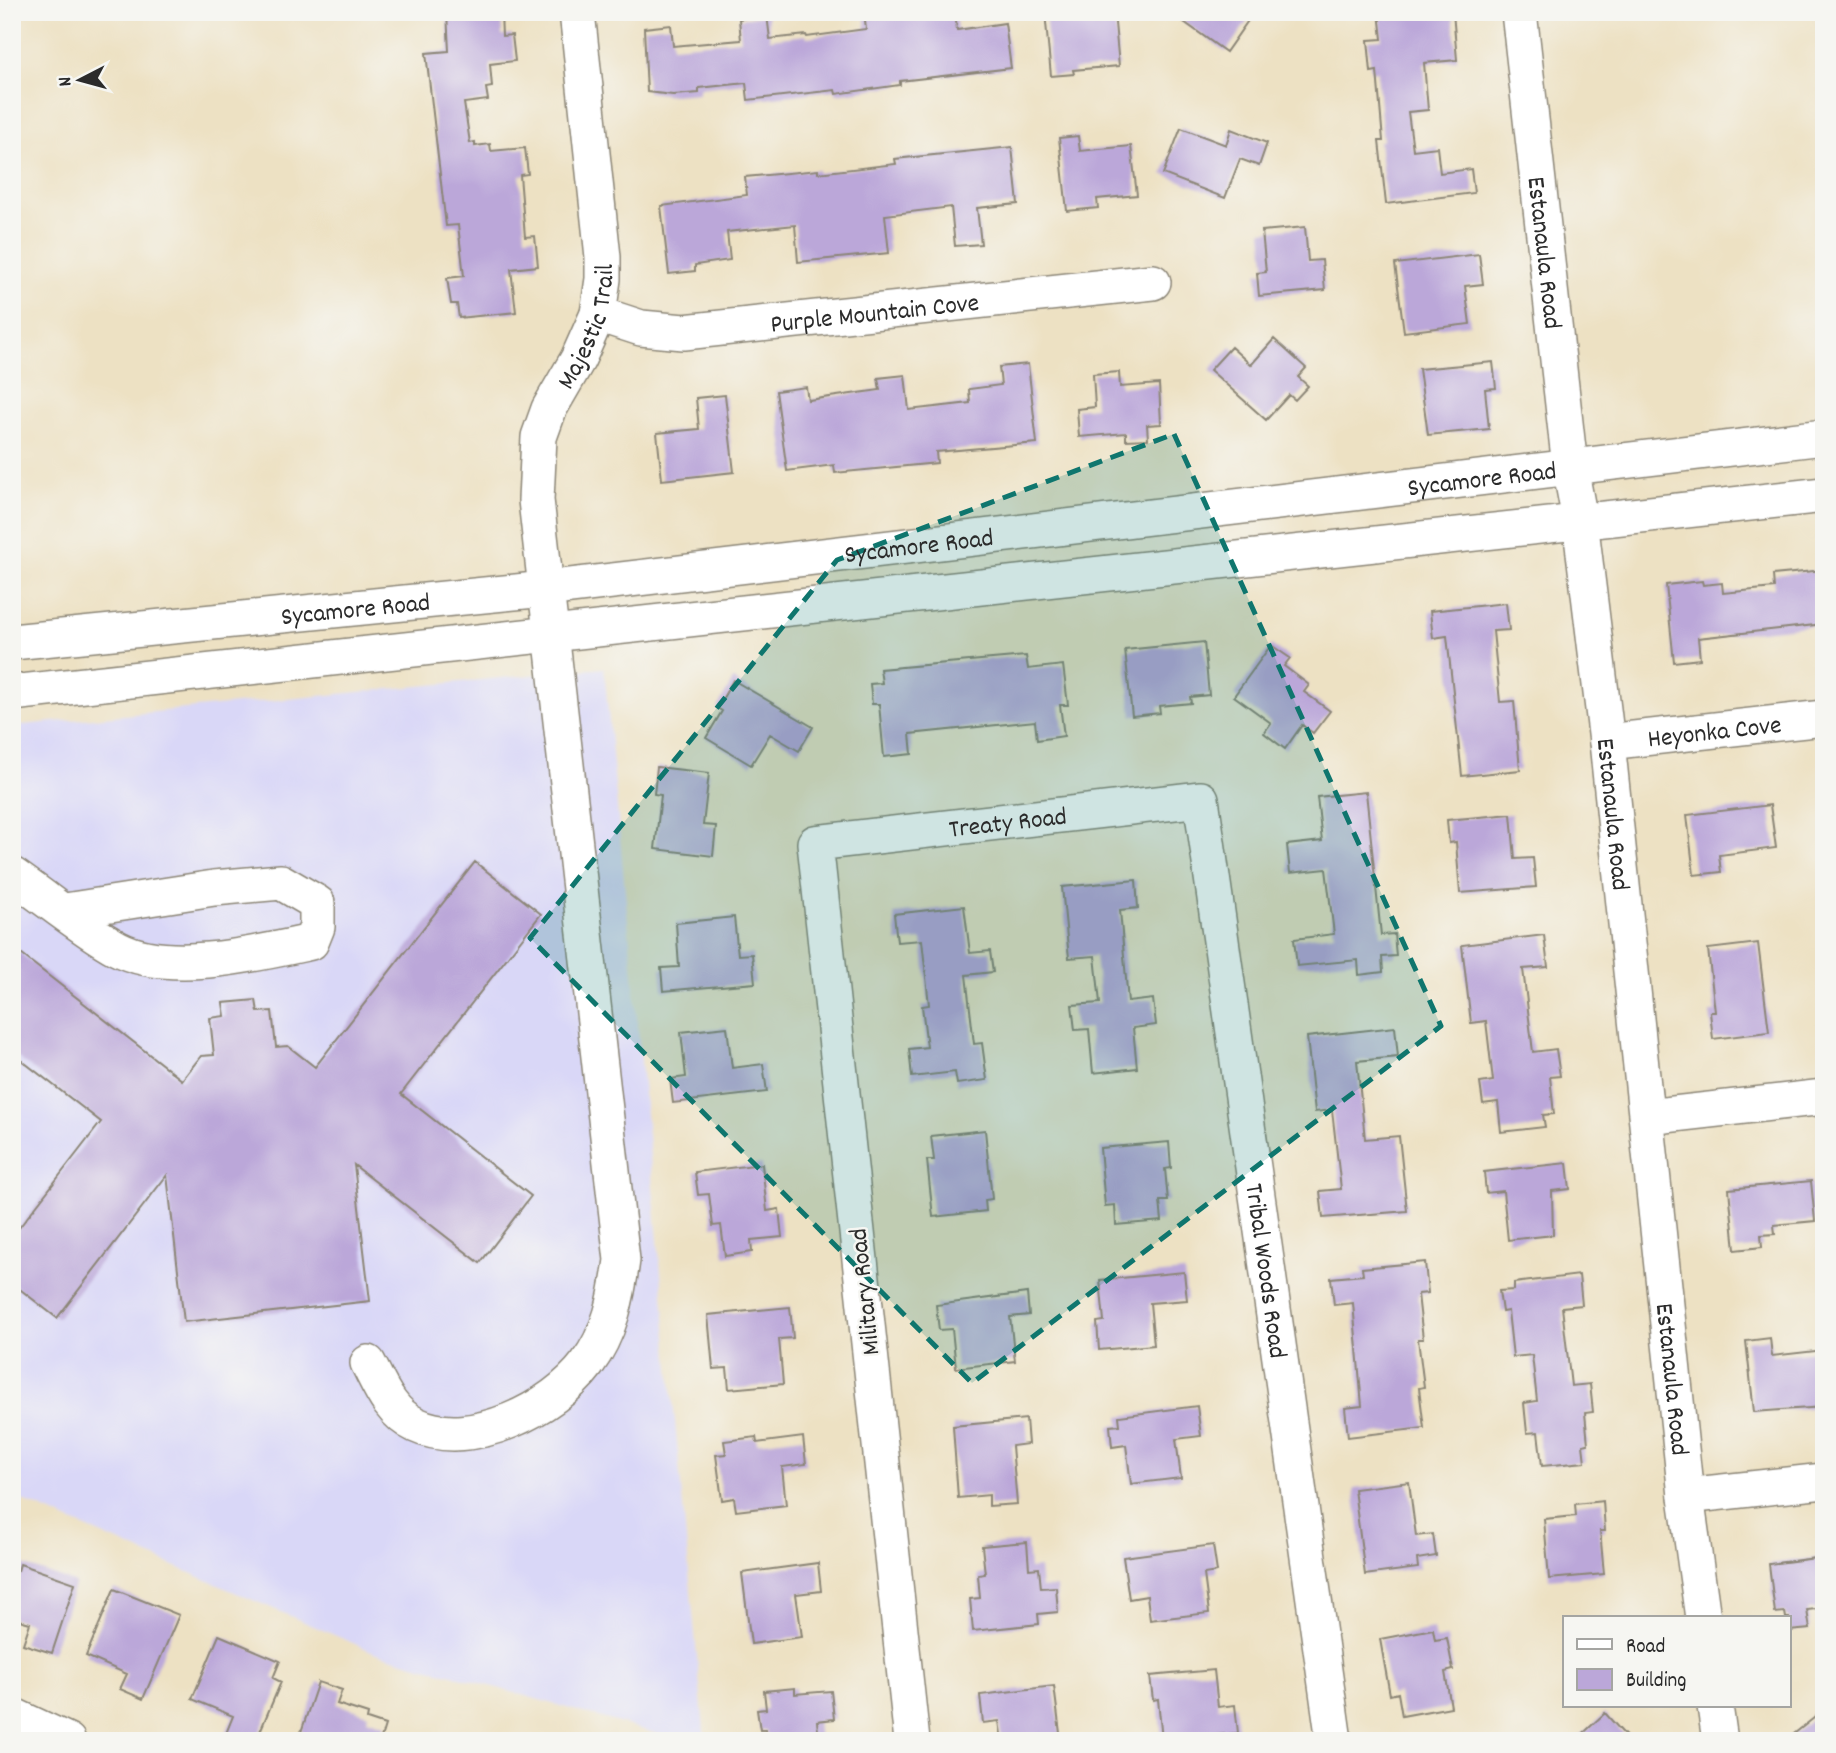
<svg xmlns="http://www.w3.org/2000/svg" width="1836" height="1753" viewBox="0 0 1836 1753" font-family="Dekko,sans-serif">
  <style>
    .built { fill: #d9d7f7 }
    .building { fill: #bba7d9 }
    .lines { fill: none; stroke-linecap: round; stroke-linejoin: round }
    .minor-casing { stroke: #8c8677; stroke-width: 38 }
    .minor { stroke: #fff; stroke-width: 35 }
    .marked { fill: #0f766e; fill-opacity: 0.2; stroke: #0f766e; stroke-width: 5; stroke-dasharray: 14 9; stroke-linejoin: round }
    .labels { text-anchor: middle; stroke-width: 5; stroke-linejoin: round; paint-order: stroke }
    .street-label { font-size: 26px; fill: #2b2b2b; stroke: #f6f6f2 }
  </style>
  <rect width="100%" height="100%" fill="#f6f6f2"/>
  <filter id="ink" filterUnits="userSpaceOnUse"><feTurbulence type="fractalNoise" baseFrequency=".0143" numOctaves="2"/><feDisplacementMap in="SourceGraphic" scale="14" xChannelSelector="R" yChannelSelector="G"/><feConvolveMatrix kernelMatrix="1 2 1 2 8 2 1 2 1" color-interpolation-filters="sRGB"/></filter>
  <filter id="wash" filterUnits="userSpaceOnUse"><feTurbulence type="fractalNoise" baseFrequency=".00686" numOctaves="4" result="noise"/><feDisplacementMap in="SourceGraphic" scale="28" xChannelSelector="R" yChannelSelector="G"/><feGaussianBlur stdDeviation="1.57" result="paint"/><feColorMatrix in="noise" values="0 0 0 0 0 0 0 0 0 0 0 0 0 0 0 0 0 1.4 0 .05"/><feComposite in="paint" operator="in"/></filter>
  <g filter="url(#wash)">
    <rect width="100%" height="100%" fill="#ede1c3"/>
    <path class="built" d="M 604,668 L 705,1741 L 682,1741 L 376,1653 L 12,1496 L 12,726 Z"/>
    <g id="blocks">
      <path class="building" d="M 447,12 L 501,12 L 502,36 L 512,35 L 515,61 L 490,64 L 492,87 L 486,88 L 488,100 L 464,103 L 470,143 L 475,142 L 475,146 L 490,144 L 491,151 L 525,148 L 528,174 L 520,175 L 525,237 L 535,236 L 538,266 L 511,269 L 516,312 L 459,318 L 457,304 L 451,304 L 447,278 L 464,276 L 458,225 L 446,226 L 426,53 L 449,51 Z
        M 864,12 L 955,12 L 957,30 L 1005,23 L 1011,68 L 900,81 L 900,85 L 836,94 L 835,90 L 748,100 L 746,83 L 699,88 L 699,93 L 673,95 L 647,92 L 644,28 L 671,25 L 673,46 L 741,40 L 739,19 L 767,15 L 770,39 L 806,35 L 807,37 L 866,29 Z
        M 1045,12 L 1075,12 L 1075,15 L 1114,12 L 1119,66 L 1073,70 L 1074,74 L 1051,76 Z
        M 1170,12 L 1254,12 L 1226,52 Z
        M 1379,12 L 1453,12 L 1457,60 L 1424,63 L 1428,110 L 1408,112 L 1413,150 L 1437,147 L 1440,173 L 1471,169 L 1474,193 L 1386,204 L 1379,141 L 1383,141 L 1377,71 L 1371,72 L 1368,40 L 1382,39 Z
        M 1181,128 L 1226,145 L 1231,129 L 1267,143 L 1259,166 L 1240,159 L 1225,198 L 1163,174 Z
        M 1078,136 L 1080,151 L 1131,146 L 1137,195 L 1097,199 L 1098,208 L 1067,211 L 1059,138 Z
        M 1012,147 L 1018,204 L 977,208 L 981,244 L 955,246 L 951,207 L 885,215 L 889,253 L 798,262 L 795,225 L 727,232 L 730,260 L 695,265 L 695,271 L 669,274 L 661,206 L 747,195 L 745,177 L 818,170 L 818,173 L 896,164 L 895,159 Z
        M 1305,227 L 1308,261 L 1322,260 L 1325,290 L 1259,296 L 1257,273 L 1266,272 L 1262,231 Z
        M 1479,254 L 1483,284 L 1465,286 L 1470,324 L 1404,332 L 1395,264 Z
        M 1274,339 L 1306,368 L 1298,377 L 1308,386 L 1295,400 L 1289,395 L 1266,420 L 1210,370 L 1231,347 L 1251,365 Z
        M 1493,362 L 1496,388 L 1485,389 L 1489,429 L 1428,435 L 1419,369 Z
        M 1028,364 L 1037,443 L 936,452 L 937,463 L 835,473 L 834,465 L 787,471 L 776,391 L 806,387 L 808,400 L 880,390 L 878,378 L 905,375 L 909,410 L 970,403 L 969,389 L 1001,385 L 999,367 Z
        M 1119,372 L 1120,387 L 1159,384 L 1161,424 L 1147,425 L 1148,439 L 1126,440 L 1126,433 L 1079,437 L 1077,409 L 1095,407 L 1093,374 Z
        M 725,395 L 734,472 L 662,480 L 657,433 L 699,429 L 696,398 Z
        M 1824,570 L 1824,624 L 1698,638 L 1700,659 L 1674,662 L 1666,585 L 1702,581 L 1703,585 L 1722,583 L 1723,593 L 1774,588 L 1773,575 Z
        M 1506,603 L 1509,630 L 1493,631 L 1500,702 L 1514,701 L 1520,770 L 1462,776 L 1447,636 L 1433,638 L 1430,611 Z
        M 1204,642 L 1209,695 L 1190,697 L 1191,703 L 1159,706 L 1160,713 L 1132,716 L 1125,650 Z
        M 1271,645 L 1290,658 L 1284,666 L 1309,685 L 1304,692 L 1330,711 L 1313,733 L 1302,725 L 1285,749 L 1264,733 L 1271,723 L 1234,696 Z
        M 1026,656 L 1028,669 L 1063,665 L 1068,705 L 1060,705 L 1064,736 L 1037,740 L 1035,721 L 910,734 L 912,754 L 884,757 L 879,704 L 872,704 L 870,684 L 882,683 L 880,669 Z
        M 733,680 L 813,727 L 799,751 L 770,734 L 751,765 L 706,738 L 722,711 L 717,708 Z
        M 657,767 L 709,773 L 703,825 L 716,826 L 713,856 L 655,849 L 661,795 L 654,794 Z
        M 1366,792 L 1381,935 L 1394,934 L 1396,956 L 1382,957 L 1383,972 L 1359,975 L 1358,960 L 1297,966 L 1294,939 L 1334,934 L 1326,869 L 1290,873 L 1287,845 L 1322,841 L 1317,797 Z
        M 1770,805 L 1776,848 L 1719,855 L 1721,872 L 1694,875 L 1687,815 Z
        M 1511,814 L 1515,859 L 1533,858 L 1536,887 L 1460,893 L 1456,842 L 1449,843 L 1447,820 Z
        M 475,862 L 541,914 L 401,1094 L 531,1196 L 480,1263 L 354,1165 L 370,1301 L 184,1322 L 167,1175 L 57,1318 L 12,1283 L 12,1237 L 101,1122 L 12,1053 L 12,947 L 182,1080 L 201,1056 L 214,1055 L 210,1018 L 225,1016 L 223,1003 L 256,1000 L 258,1012 L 272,1011 L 276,1047 L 288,1046 L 315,1067 Z
        M 1136,880 L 1138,908 L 1120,910 L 1128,1002 L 1153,999 L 1156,1025 L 1133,1028 L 1137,1068 L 1093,1073 L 1089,1029 L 1075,1030 L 1072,1005 L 1100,1003 L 1095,956 L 1069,958 L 1062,887 Z
        M 964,906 L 970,953 L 990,951 L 993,972 L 966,975 L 974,1044 L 982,1043 L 987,1080 L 957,1084 L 955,1072 L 912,1077 L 909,1049 L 927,1047 L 922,1006 L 929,1005 L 922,940 L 897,942 L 894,914 Z
        M 734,917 L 738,955 L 752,954 L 755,983 L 663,991 L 661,968 L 679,967 L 676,923 Z
        M 1544,935 L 1548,967 L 1523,969 L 1533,1052 L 1556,1049 L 1560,1076 L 1550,1077 L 1554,1114 L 1543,1115 L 1545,1127 L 1501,1132 L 1498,1102 L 1483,1104 L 1480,1083 L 1493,1081 L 1486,1021 L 1471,1023 L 1462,945 Z
        M 1758,943 L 1769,1032 L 1713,1039 L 1710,1012 L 1715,1012 L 1708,949 Z
        M 727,1027 L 732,1068 L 763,1064 L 767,1092 L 673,1103 L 670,1079 L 686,1077 L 681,1032 Z
        M 1395,1027 L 1398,1057 L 1357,1061 L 1365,1139 L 1399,1136 L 1407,1211 L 1323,1218 L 1320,1191 L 1341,1189 L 1332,1110 L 1315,1112 L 1307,1037 Z
        M 985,1130 L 992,1199 L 985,1200 L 986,1211 L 933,1217 L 927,1160 L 934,1160 L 931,1136 Z
        M 1169,1142 L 1171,1168 L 1165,1169 L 1168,1201 L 1160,1201 L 1162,1221 L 1116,1225 L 1115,1205 L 1105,1206 L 1100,1148 Z
        M 1567,1163 L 1570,1189 L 1552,1191 L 1553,1235 L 1508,1240 L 1503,1191 L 1486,1193 L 1484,1172 Z
        M 762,1164 L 767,1211 L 779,1209 L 782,1237 L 751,1240 L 752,1252 L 725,1256 L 721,1225 L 713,1226 L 709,1194 L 698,1195 L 695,1172 Z
        M 1811,1181 L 1815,1221 L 1774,1225 L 1775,1234 L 1761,1235 L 1762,1247 L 1735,1250 L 1729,1189 Z
        M 1425,1262 L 1428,1293 L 1418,1294 L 1423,1339 L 1418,1339 L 1424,1387 L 1419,1388 L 1424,1428 L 1348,1437 L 1345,1408 L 1362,1406 L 1353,1303 L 1334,1305 L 1331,1278 L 1363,1275 L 1362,1268 Z
        M 1184,1272 L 1187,1300 L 1150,1303 L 1154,1345 L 1099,1350 L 1097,1322 L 1104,1321 L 1100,1280 Z
        M 1579,1275 L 1582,1305 L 1562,1307 L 1571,1386 L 1590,1384 L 1593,1412 L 1585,1413 L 1588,1444 L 1583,1445 L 1585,1462 L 1542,1466 L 1538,1432 L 1527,1433 L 1524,1403 L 1537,1401 L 1532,1355 L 1513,1357 L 1508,1311 L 1502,1312 L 1499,1291 L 1514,1290 L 1514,1283 Z
        M 1027,1293 L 1029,1315 L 1010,1317 L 1015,1361 L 956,1368 L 952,1329 L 939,1330 L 936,1305 Z
        M 790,1307 L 793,1338 L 779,1339 L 783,1384 L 729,1389 L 727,1368 L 713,1369 L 708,1315 Z
        M 1770,1338 L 1772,1356 L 1824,1350 L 1824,1407 L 1754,1412 L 1746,1341 Z
        M 1197,1406 L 1201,1436 L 1176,1439 L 1181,1478 L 1131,1484 L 1126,1445 L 1112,1447 L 1110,1426 L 1120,1425 L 1119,1416 Z
        M 1026,1419 L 1028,1444 L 1012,1446 L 1017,1504 L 989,1506 L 989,1495 L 958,1498 L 953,1426 Z
        M 756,1437 L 757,1443 L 803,1437 L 806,1464 L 782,1467 L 786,1505 L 736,1511 L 734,1498 L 722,1500 L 716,1455 L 726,1454 L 724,1441 Z
        M 1409,1482 L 1416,1536 L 1433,1534 L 1436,1556 L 1417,1559 L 1418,1568 L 1365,1575 L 1354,1489 Z
        M 1603,1501 L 1605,1531 L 1600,1531 L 1604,1574 L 1549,1579 L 1544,1519 L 1576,1516 L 1575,1504 Z
        M 1027,1542 L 1029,1569 L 1039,1568 L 1041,1588 L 1056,1587 L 1058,1612 L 1038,1614 L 1039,1624 L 973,1631 L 970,1599 L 980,1598 L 978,1575 L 985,1574 L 982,1546 Z
        M 1213,1545 L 1217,1572 L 1204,1574 L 1209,1613 L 1150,1620 L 1147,1596 L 1129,1599 L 1123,1557 Z
        M 1824,1557 L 1824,1608 L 1807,1610 L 1810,1629 L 1789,1631 L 1789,1618 L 1786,1618 L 1785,1612 L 1775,1613 L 1769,1564 Z
        M 818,1563 L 821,1591 L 796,1594 L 802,1637 L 751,1644 L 742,1573 Z
        M 20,1564 L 75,1583 L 52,1653 L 23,1644 L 30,1623 L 12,1618 L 12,1569 L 18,1571 Z
        M 114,1589 L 179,1615 L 143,1699 L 120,1689 L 127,1674 L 86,1656 Z
        M 1433,1629 L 1435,1640 L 1447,1638 L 1453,1670 L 1445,1672 L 1451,1707 L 1402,1716 L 1398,1693 L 1390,1695 L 1380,1639 Z
        M 219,1635 L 280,1661 L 273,1678 L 281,1682 L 256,1741 L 223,1741 L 233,1716 L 192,1699 Z
        M 1214,1670 L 1218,1707 L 1235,1705 L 1238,1733 L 1162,1740 L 1158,1699 L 1153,1700 L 1150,1676 Z
        M 318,1682 L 342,1690 L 337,1704 L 368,1714 L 367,1719 L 385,1725 L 380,1741 L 298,1741 Z
        M 1054,1686 L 1061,1741 L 1002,1741 L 999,1721 L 983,1723 L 980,1695 Z
        M 795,1688 L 795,1694 L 831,1691 L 834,1719 L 817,1721 L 819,1741 L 767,1741 L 766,1730 L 760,1730 L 757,1710 L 766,1709 L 764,1691 Z
        M 1824,1710 L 1824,1741 L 1785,1741 Z
        M 1605,1713 L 1630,1741 L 1575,1741 Z"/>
    </g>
  </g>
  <g filter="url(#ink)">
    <use href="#blocks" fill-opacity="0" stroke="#8c8677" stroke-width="2"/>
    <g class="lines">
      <g class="minor-casing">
        <g id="minor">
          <path id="s1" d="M 1519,12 L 1570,467 L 1580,520 L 1607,742 L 1686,1496 L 1703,1618"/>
          <path id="s2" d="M 598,314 L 641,328 L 684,332 L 1153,282"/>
          <path id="s3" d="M 12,642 L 545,589 L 1824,437"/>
          <path d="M 12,693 L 1824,495"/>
          <path id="s4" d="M 1607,742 L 1824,718"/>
          <path d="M 12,875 C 47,899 81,928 117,948 C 168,975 256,954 311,942 L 317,927 L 317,903 L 281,882 L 214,888 L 65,911"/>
          <path d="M 1647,1117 L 1824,1097"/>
          <path id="s5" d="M 368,1363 C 380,1386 390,1413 416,1425 C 471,1451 554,1408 587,1364 C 610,1333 617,1298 622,1260 L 536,500 L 539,437 L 549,409 L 578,359 L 598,314 L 603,279 L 603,257 L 577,12"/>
          <path d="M 1686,1496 L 1824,1481"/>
          <path d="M 1715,1706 L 1720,1741"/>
          <path d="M 12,1715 L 68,1741"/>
          <path id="s6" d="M 912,1741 L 815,843 L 1201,799 L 1334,1741"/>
        </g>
      </g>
      <use href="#minor" class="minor"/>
    </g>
  </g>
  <path class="marked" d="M 1174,434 L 1441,1026 L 972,1383 L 530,938 L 837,560 Z"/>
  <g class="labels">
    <g class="street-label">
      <text dy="9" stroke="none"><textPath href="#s1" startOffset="242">Estanaula Road</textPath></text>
      <text dy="9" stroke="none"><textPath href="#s2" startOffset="280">Purple Mountain Cove</textPath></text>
      <text dy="9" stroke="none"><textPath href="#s5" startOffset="1334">Majestic Trail</textPath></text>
      <text dy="9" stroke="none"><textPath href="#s3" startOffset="1479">Sycamore Road</textPath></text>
      <text dy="9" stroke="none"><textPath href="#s3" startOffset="912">Sycamore Road</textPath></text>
      <text dy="9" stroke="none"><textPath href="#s3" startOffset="345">Sycamore Road</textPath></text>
      <text dy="9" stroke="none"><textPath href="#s4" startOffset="108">Heyonka Cove</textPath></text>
      <text dy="9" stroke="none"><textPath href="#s1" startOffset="808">Estanaula Road</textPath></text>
      <text dy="9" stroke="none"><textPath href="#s6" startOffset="1097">Treaty Road</textPath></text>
      <text dy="9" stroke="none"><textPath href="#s6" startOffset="1768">Tribal Woods Road</textPath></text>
      <text transform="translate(863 1292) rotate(-96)" y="9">Military Road</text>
      <text dy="9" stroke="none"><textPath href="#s1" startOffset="1376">Estanaula Road</textPath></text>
    </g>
  </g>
  <rect width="1836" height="1753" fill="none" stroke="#f6f6f2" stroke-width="42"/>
  <rect x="1563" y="1616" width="228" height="91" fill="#f6f6f2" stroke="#a5a5a2" stroke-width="2"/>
  <rect x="1577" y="1639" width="35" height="10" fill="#ffffff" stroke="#a5a5a2" stroke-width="2"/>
  <text x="1626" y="1652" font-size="21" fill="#2b2b2b">Road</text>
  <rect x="1577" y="1669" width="35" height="21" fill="#bba7d9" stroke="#a5a5a2" stroke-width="2"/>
  <text x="1626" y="1686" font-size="21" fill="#2b2b2b">Building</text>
  <g transform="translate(80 80) rotate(264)" stroke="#f6f6f2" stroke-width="5" paint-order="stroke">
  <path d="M0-5L12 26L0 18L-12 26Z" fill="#2b2b2b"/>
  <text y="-10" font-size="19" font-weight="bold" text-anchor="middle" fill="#2b2b2b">N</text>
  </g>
</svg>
